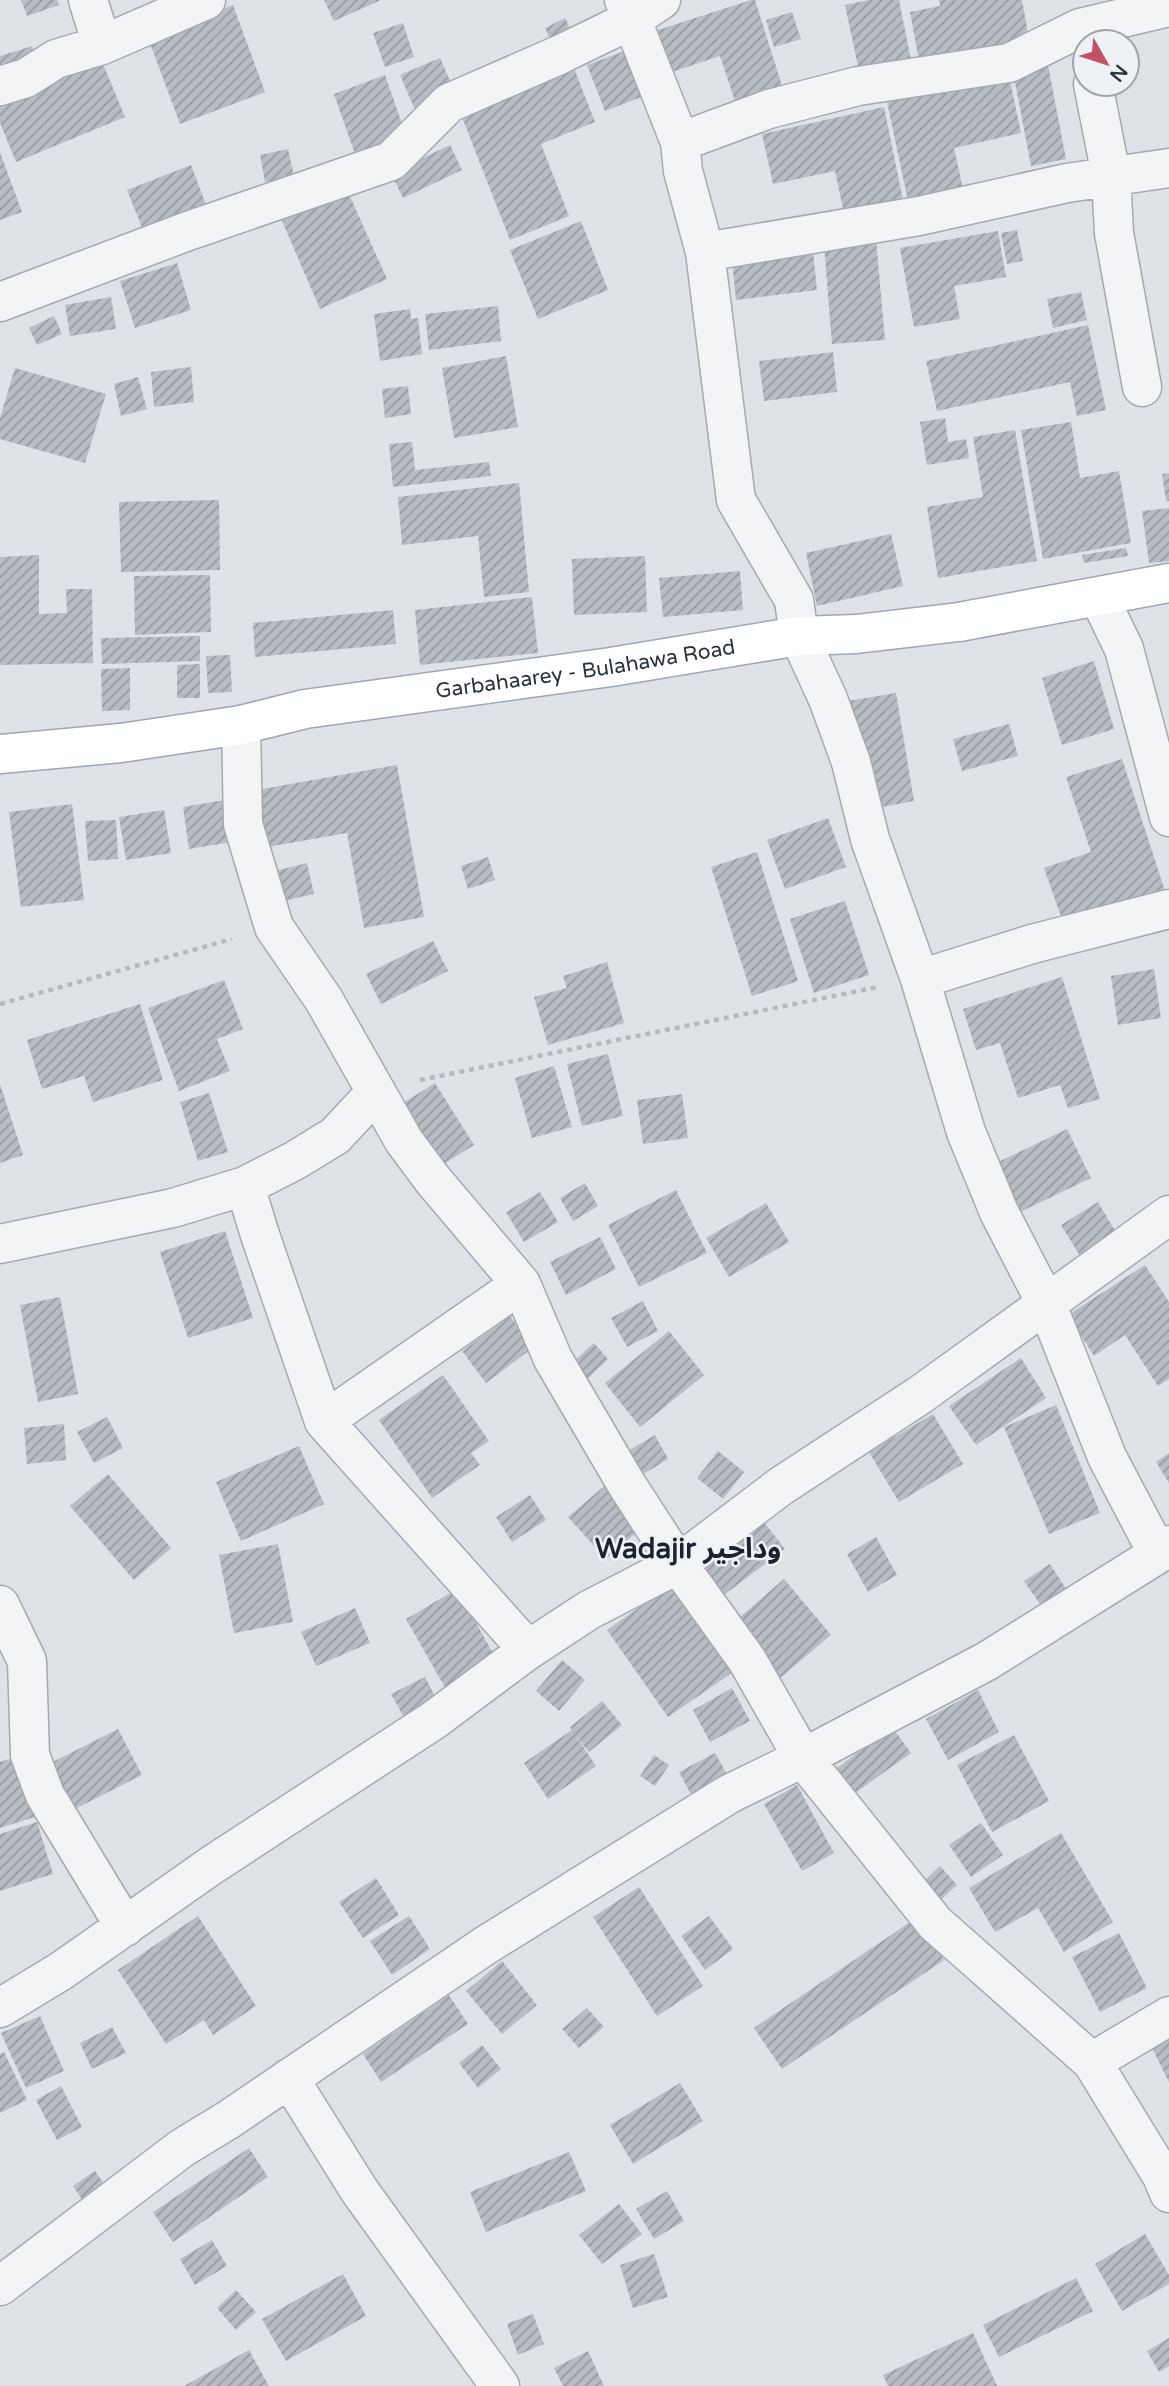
<svg xmlns="http://www.w3.org/2000/svg" width="1169" height="2386" viewBox="0 0 1169 2386" font-family="'Varela Round','Noto Sans Arabic',sans-serif">
  <style>
    .building { fill: url(#building-hatch) }
    .lines { fill: none; stroke-linecap: round; stroke-linejoin: round }
    .minor-casing { stroke: #a5aab1; stroke-width: 41 }
    .major-casing { stroke: #a0a8b2; stroke-width: 41 }
    .path { stroke: #b6babe; stroke-width: 4.5; stroke-dasharray: 5 5; stroke-linecap: butt }
    .minor { stroke: #f2f4f6; stroke-width: 38 }
    .major { stroke: #fff; stroke-width: 38 }
    .labels { text-anchor: middle; stroke-width: 5; stroke-linejoin: round; paint-order: stroke }
    .street-label { font-size: 21px; fill: #2a323d; stroke: #eff2f5 }
    .district-label { font-size: 28px; font-weight: bold; fill: #1c232e; stroke: #eff2f5 }
  </style>
  <defs>
    <pattern id="building-hatch" width="6" height="6" patternUnits="userSpaceOnUse" patternTransform="scale(1.75)"><rect width="6" height="6" fill="#b7bdc3"/><path d="M-1 1l2-2M0 6l6-6M5 7l2-2" fill="none" stroke="#959aa0"/></pattern>
  </defs>
  <rect width="100%" height="100%" fill="#dfe3e7"/>
  <path class="building" d="M 21,0 L 57,0 L 59,5 L 27,16 Z
    M 324,0 L 381,0 L 334,21 Z
    M 751,0 L 755,0 L 783,89 L 736,104 L 720,56 L 672,72 L 658,30 Z
    M 869,0 L 899,0 L 912,65 L 860,76 L 845,5 Z
    M 939,0 L 1022,0 L 1031,51 L 921,72 L 910,12 L 940,6 Z
    M 233,5 L 265,92 L 180,124 L 148,38 Z
    M 792,12 L 801,39 L 774,47 L 766,20 Z
    M 565,18 L 576,40 L 555,50 L 545,28 Z
    M 403,23 L 414,57 L 385,67 L 373,33 Z
    M 32,46 L 38,67 L 0,78 L 0,56 Z
    M 627,50 L 644,96 L 605,111 L 587,65 Z
    M 440,58 L 455,92 L 415,110 L 400,75 Z
    M 101,59 L 125,117 L 16,162 L 0,123 L 0,102 Z
    M 1048,65 L 1066,159 L 1031,166 L 1013,72 Z
    M 574,68 L 595,122 L 541,144 L 569,216 L 510,240 L 460,112 Z
    M 385,75 L 406,135 L 355,154 L 334,94 Z
    M 1009,76 L 1021,133 L 954,148 L 963,189 L 908,201 L 887,102 Z
    M 884,107 L 904,205 L 845,218 L 835,171 L 773,184 L 762,134 Z
    M 450,145 L 462,170 L 403,198 L 391,173 Z
    M 288,149 L 294,176 L 265,182 L 260,155 Z
    M 0,152 L 22,212 L 0,220 Z
    M 191,165 L 208,210 L 145,235 L 127,190 Z
    M 348,192 L 387,279 L 320,309 L 282,221 Z
    M 581,221 L 608,290 L 538,319 L 510,250 Z
    M 875,228 L 885,340 L 832,344 L 823,233 Z
    M 1017,230 L 1023,261 L 1007,264 L 1001,233 Z
    M 998,231 L 1006,277 L 954,286 L 960,319 L 914,327 L 900,248 Z
    M 812,242 L 817,290 L 736,300 L 731,251 Z
    M 177,263 L 191,310 L 135,328 L 120,281 Z
    M 1081,292 L 1087,320 L 1053,328 L 1047,299 Z
    M 111,297 L 116,329 L 70,336 L 65,305 Z
    M 498,306 L 501,341 L 429,350 L 425,314 Z
    M 410,309 L 411,319 L 418,318 L 422,354 L 380,361 L 374,314 Z
    M 54,316 L 62,334 L 37,345 L 29,328 Z
    M 1088,325 L 1106,410 L 1077,416 L 1070,382 L 937,411 L 926,361 Z
    M 833,352 L 837,392 L 764,401 L 759,361 Z
    M 506,356 L 518,427 L 454,438 L 442,368 Z
    M 191,367 L 194,402 L 154,407 L 151,372 Z
    M 15,368 L 106,394 L 85,463 L 0,439 L 0,418 Z
    M 138,377 L 147,409 L 121,416 L 114,384 Z
    M 408,386 L 411,414 L 385,418 L 382,389 Z
    M 945,418 L 948,442 L 966,439 L 969,458 L 927,465 L 920,422 Z
    M 1071,422 L 1080,478 L 1119,471 L 1131,543 L 1043,559 L 1021,430 Z
    M 1015,430 L 1037,561 L 938,578 L 927,507 L 983,497 L 973,437 Z
    M 412,442 L 415,470 L 489,462 L 491,476 L 393,487 L 389,444 Z
    M 1169,473 L 1169,501 L 1166,501 L 1162,474 Z
    M 519,483 L 529,592 L 484,597 L 478,536 L 402,545 L 398,497 Z
    M 219,500 L 220,570 L 121,572 L 119,502 Z
    M 1169,508 L 1169,561 L 1149,563 L 1142,511 Z
    M 891,534 L 903,586 L 817,606 L 806,553 Z
    M 1126,548 L 1128,556 L 1084,563 L 1082,555 Z
    M 39,555 L 39,614 L 67,613 L 66,589 L 92,589 L 93,663 L 0,665 L 0,557 Z
    M 645,556 L 647,612 L 574,615 L 572,559 Z
    M 740,571 L 743,610 L 663,617 L 659,578 Z
    M 210,575 L 211,632 L 135,635 L 134,576 Z
    M 532,597 L 538,653 L 420,665 L 415,610 Z
    M 393,610 L 396,644 L 255,657 L 253,623 Z
    M 200,636 L 200,661 L 102,664 L 101,638 Z
    M 230,655 L 232,692 L 208,693 L 206,656 Z
    M 1094,661 L 1114,729 L 1062,745 L 1042,678 Z
    M 200,664 L 200,698 L 177,698 L 177,665 Z
    M 130,668 L 130,710 L 102,711 L 101,669 Z
    M 896,693 L 914,801 L 866,810 L 848,701 Z
    M 1009,724 L 1018,756 L 962,771 L 953,739 Z
    M 1122,759 L 1166,894 L 1065,928 L 1044,868 L 1091,852 L 1066,777 Z
    M 397,765 L 424,917 L 364,928 L 347,833 L 256,849 L 246,792 Z
    M 231,799 L 238,841 L 189,849 L 183,807 Z
    M 72,804 L 84,900 L 21,907 L 9,812 Z
    M 164,810 L 171,853 L 126,860 L 119,817 Z
    M 828,818 L 846,867 L 785,889 L 767,840 Z
    M 116,820 L 118,859 L 88,861 L 85,821 Z
    M 757,852 L 798,981 L 752,996 L 711,867 Z
    M 488,857 L 495,880 L 468,889 L 461,866 Z
    M 307,863 L 314,894 L 279,902 L 271,872 Z
    M 845,901 L 869,975 L 814,993 L 790,919 Z
    M 433,941 L 448,971 L 381,1004 L 366,974 Z
    M 607,962 L 624,1023 L 548,1045 L 534,997 L 567,988 L 563,976 Z
    M 1154,969 L 1161,1018 L 1118,1025 L 1111,976 Z
    M 1062,977 L 1100,1099 L 1068,1108 L 1060,1085 L 1018,1098 L 1000,1043 L 976,1050 L 963,1009 Z
    M 224,980 L 243,1029 L 217,1039 L 230,1071 L 179,1091 L 148,1008 Z
    M 140,1004 L 163,1080 L 93,1102 L 84,1076 L 42,1089 L 27,1040 Z
    M 608,1054 L 623,1116 L 582,1126 L 567,1064 Z
    M 554,1066 L 572,1127 L 532,1138 L 515,1078 Z
    M 435,1083 L 474,1145 L 442,1165 L 403,1103 Z
    M 0,1084 L 23,1155 L 0,1163 Z
    M 209,1093 L 228,1152 L 198,1161 L 180,1102 Z
    M 682,1094 L 688,1138 L 643,1144 L 637,1100 Z
    M 1067,1129 L 1091,1178 L 1018,1213 L 994,1164 Z
    M 585,1183 L 598,1206 L 573,1221 L 560,1198 Z
    M 676,1190 L 707,1253 L 639,1287 L 608,1225 Z
    M 540,1192 L 558,1222 L 524,1242 L 506,1212 Z
    M 1098,1202 L 1121,1241 L 1085,1264 L 1061,1225 Z
    M 766,1203 L 789,1242 L 729,1277 L 706,1238 Z
    M 225,1231 L 253,1318 L 188,1338 L 160,1252 Z
    M 600,1237 L 616,1269 L 566,1295 L 550,1262 Z
    M 1145,1265 L 1169,1302 L 1169,1379 L 1158,1386 L 1125,1335 L 1094,1356 L 1068,1315 Z
    M 60,1297 L 78,1394 L 38,1402 L 20,1305 Z
    M 643,1301 L 658,1331 L 627,1347 L 611,1318 Z
    M 510,1316 L 533,1348 L 486,1383 L 462,1351 Z
    M 669,1331 L 704,1375 L 640,1427 L 605,1383 Z
    M 594,1343 L 608,1359 L 585,1381 L 570,1365 Z
    M 1021,1358 L 1046,1398 L 976,1445 L 949,1406 Z
    M 443,1375 L 489,1441 L 471,1453 L 480,1465 L 432,1498 L 379,1420 Z
    M 1056,1405 L 1100,1513 L 1049,1534 L 1004,1427 Z
    M 933,1414 L 963,1464 L 899,1502 L 869,1452 Z
    M 107,1417 L 123,1448 L 94,1463 L 77,1432 Z
    M 64,1424 L 66,1460 L 27,1464 L 24,1428 Z
    M 655,1435 L 668,1459 L 637,1478 L 623,1454 Z
    M 299,1446 L 324,1504 L 241,1541 L 216,1482 Z
    M 718,1451 L 744,1472 L 723,1499 L 697,1478 Z
    M 1169,1453 L 1169,1483 L 1156,1462 Z
    M 108,1474 L 171,1548 L 134,1580 L 70,1506 Z
    M 609,1482 L 646,1524 L 606,1559 L 568,1517 Z
    M 530,1495 L 546,1520 L 512,1542 L 496,1517 Z
    M 764,1522 L 785,1549 L 721,1597 L 701,1570 Z
    M 876,1537 L 897,1575 L 868,1592 L 847,1554 Z
    M 278,1544 L 293,1622 L 234,1633 L 219,1555 Z
    M 1050,1564 L 1069,1593 L 1044,1610 L 1024,1581 Z
    M 784,1579 L 831,1635 L 779,1679 L 732,1624 Z
    M 678,1580 L 739,1668 L 668,1717 L 607,1630 Z
    M 457,1589 L 498,1662 L 447,1691 L 406,1619 Z
    M 355,1608 L 370,1643 L 316,1666 L 301,1632 Z
    M 562,1660 L 585,1680 L 559,1711 L 536,1691 Z
    M 425,1677 L 441,1708 L 408,1725 L 391,1694 Z
    M 732,1688 L 750,1721 L 710,1742 L 693,1710 Z
    M 978,1690 L 999,1732 L 948,1760 L 926,1719 Z
    M 602,1701 L 622,1725 L 589,1752 L 576,1736 L 596,1766 L 548,1799 L 524,1763 L 572,1730 L 570,1727 Z
    M 892,1727 L 911,1753 L 851,1796 L 833,1771 Z
    M 118,1729 L 142,1775 L 61,1816 L 37,1770 Z
    M 1014,1735 L 1049,1801 L 992,1832 L 957,1765 Z
    M 715,1753 L 728,1776 L 692,1796 L 679,1772 Z
    M 654,1755 L 669,1765 L 655,1786 L 640,1776 Z
    M 19,1756 L 38,1816 L 0,1828 L 0,1762 Z
    M 797,1785 L 834,1853 L 802,1871 L 764,1804 Z
    M 37,1822 L 53,1874 L 0,1891 L 0,1834 Z
    M 981,1823 L 1003,1855 L 971,1877 L 949,1845 Z
    M 1061,1833 L 1113,1922 L 1064,1952 L 1038,1908 L 995,1932 L 969,1888 Z
    M 940,1866 L 957,1885 L 932,1908 L 915,1889 Z
    M 376,1878 L 399,1915 L 363,1938 L 339,1902 Z
    M 639,1887 L 703,1986 L 657,2016 L 593,1917 Z
    M 198,1916 L 256,2006 L 213,2035 L 204,2020 L 166,2044 L 118,1970 Z
    M 409,1916 L 430,1949 L 392,1975 L 370,1941 Z
    M 709,1916 L 733,1949 L 705,1970 L 681,1936 Z
    M 916,1918 L 944,1960 L 782,2069 L 754,2028 Z
    M 1119,1933 L 1147,1988 L 1100,2012 L 1072,1957 Z
    M 502,1961 L 537,2005 L 502,2034 L 466,1991 Z
    M 449,1995 L 468,2024 L 381,2082 L 363,2054 Z
    M 587,2008 L 604,2027 L 579,2048 L 562,2029 Z
    M 40,2016 L 64,2071 L 26,2088 L 1,2033 Z
    M 112,2027 L 126,2053 L 92,2069 L 80,2043 Z
    M 1169,2027 L 1169,2082 L 1147,2038 Z
    M 482,2045 L 501,2069 L 478,2088 L 459,2063 Z
    M 4,2052 L 27,2100 L 0,2113 L 0,2054 Z
    M 680,2083 L 703,2121 L 633,2164 L 610,2125 Z
    M 61,2086 L 82,2127 L 57,2140 L 36,2100 Z
    M 249,2148 L 268,2177 L 173,2242 L 153,2212 Z
    M 569,2152 L 586,2191 L 486,2232 L 470,2192 Z
    M 95,2171 L 112,2195 L 90,2211 L 73,2186 Z
    M 667,2191 L 684,2221 L 654,2239 L 636,2209 Z
    M 619,2204 L 642,2234 L 602,2264 L 579,2235 Z
    M 1145,2234 L 1169,2275 L 1169,2284 L 1122,2311 L 1095,2264 Z
    M 212,2240 L 227,2266 L 195,2285 L 180,2259 Z
    M 654,2254 L 668,2297 L 633,2308 L 620,2265 Z
    M 343,2274 L 366,2316 L 286,2361 L 262,2319 Z
    M 1076,2278 L 1093,2311 L 999,2357 L 983,2325 Z
    M 236,2290 L 256,2312 L 236,2330 L 217,2308 Z
    M 533,2314 L 544,2344 L 518,2355 L 507,2324 Z
    M 973,2333 L 997,2386 L 888,2386 L 883,2375 Z
    M 1169,2338 L 1169,2366 L 1159,2372 L 1147,2351 Z
    M 249,2350 L 269,2386 L 184,2386 Z
    M 588,2351 L 604,2386 L 563,2386 L 554,2368 Z"/>
  <g class="lines">
    <g class="minor-casing">
      <path id="minor" d="M 88,0 L 102,45
        M 624,0 L 680,142 L 683,171 L 705,252 L 736,500 L 794,600 L 799,636 L 828,699 L 851,762 L 870,839 L 920,979 L 966,1132 L 999,1212 L 1047,1305 L 1107,1457 L 1158,1554
        M 1093,84 L 1111,175 L 1114,233 L 1142,387
        M 0,86 L 26,78 L 56,59 L 102,45 L 206,0
        M 680,142 L 769,109 L 858,86 L 1009,63 L 1080,28 L 1169,7
        M 705,252 L 919,216 L 1067,183 L 1169,168
        M 0,302 L 188,231 L 391,161 L 449,103 L 559,55 L 631,20 L 661,0
        M 1099,597 L 1124,649 L 1169,817
        M 241,725 L 243,824 L 274,927 L 324,1000 L 404,1141 L 433,1180 L 521,1284 L 553,1359 L 627,1485 L 678,1564 L 747,1660 L 803,1758 L 935,1923 L 1092,2062 L 1162,2176 L 1169,2193
        M 920,979 L 1032,944 L 1169,909
        M 245,1186 L 260,1235 L 324,1421 L 528,1650
        M 0,1244 L 173,1208 L 245,1186 L 294,1161 L 335,1136 L 376,1092
        M 324,1421 L 521,1284
        M 0,1605 L 27,1661 L 30,1755 L 45,1795 L 125,1927
        M 0,2008 L 61,1971 L 212,1865 L 434,1720 L 528,1650 L 589,1610 L 678,1564 L 781,1486 L 920,1395 L 1169,1215
        M 1092,2062 L 1169,2016
        M 289,2078 L 359,2190 L 500,2386
        M 0,2286 L 182,2148 L 228,2120 L 486,1945 L 729,1794 L 803,1758 L 987,1661 L 1158,1554 L 1169,1545"/>
    </g>
    <g class="major-casing">
      <g id="major">
        <path id="s1" d="M 0,754 L 121,743 L 241,725 L 305,709 L 611,667 L 799,636 L 856,634 L 959,622 L 1169,583"/>
      </g>
    </g>
    <path class="path" d="M 0,1004 L 232,939
      M 420,1080 L 878,987"/>
    <use href="#minor" class="minor"/>
    <use href="#major" class="major"/>
  </g>
  <g class="labels">
    <g class="street-label">
      <text dy="7" stroke="none"><textPath href="#s1" startOffset="592">Garbahaarey - Bulahawa Road</textPath></text>
    </g>
    <g class="district-label">
      <text x="688" y="1558">Wadajir وداجير</text>
    </g>
  </g>
  <g transform="translate(1106 63) rotate(129)"><circle r="33" fill="#eff2f5" stroke="#a0a5ab" stroke-width="2"/>
  <path d="M0-5L12 26L0 18L-12 26Z" fill="#c15069"/>
  <text y="-10" font-size="19" font-weight="bold" text-anchor="middle" fill="#2a323d">N</text>
  </g>
</svg>
